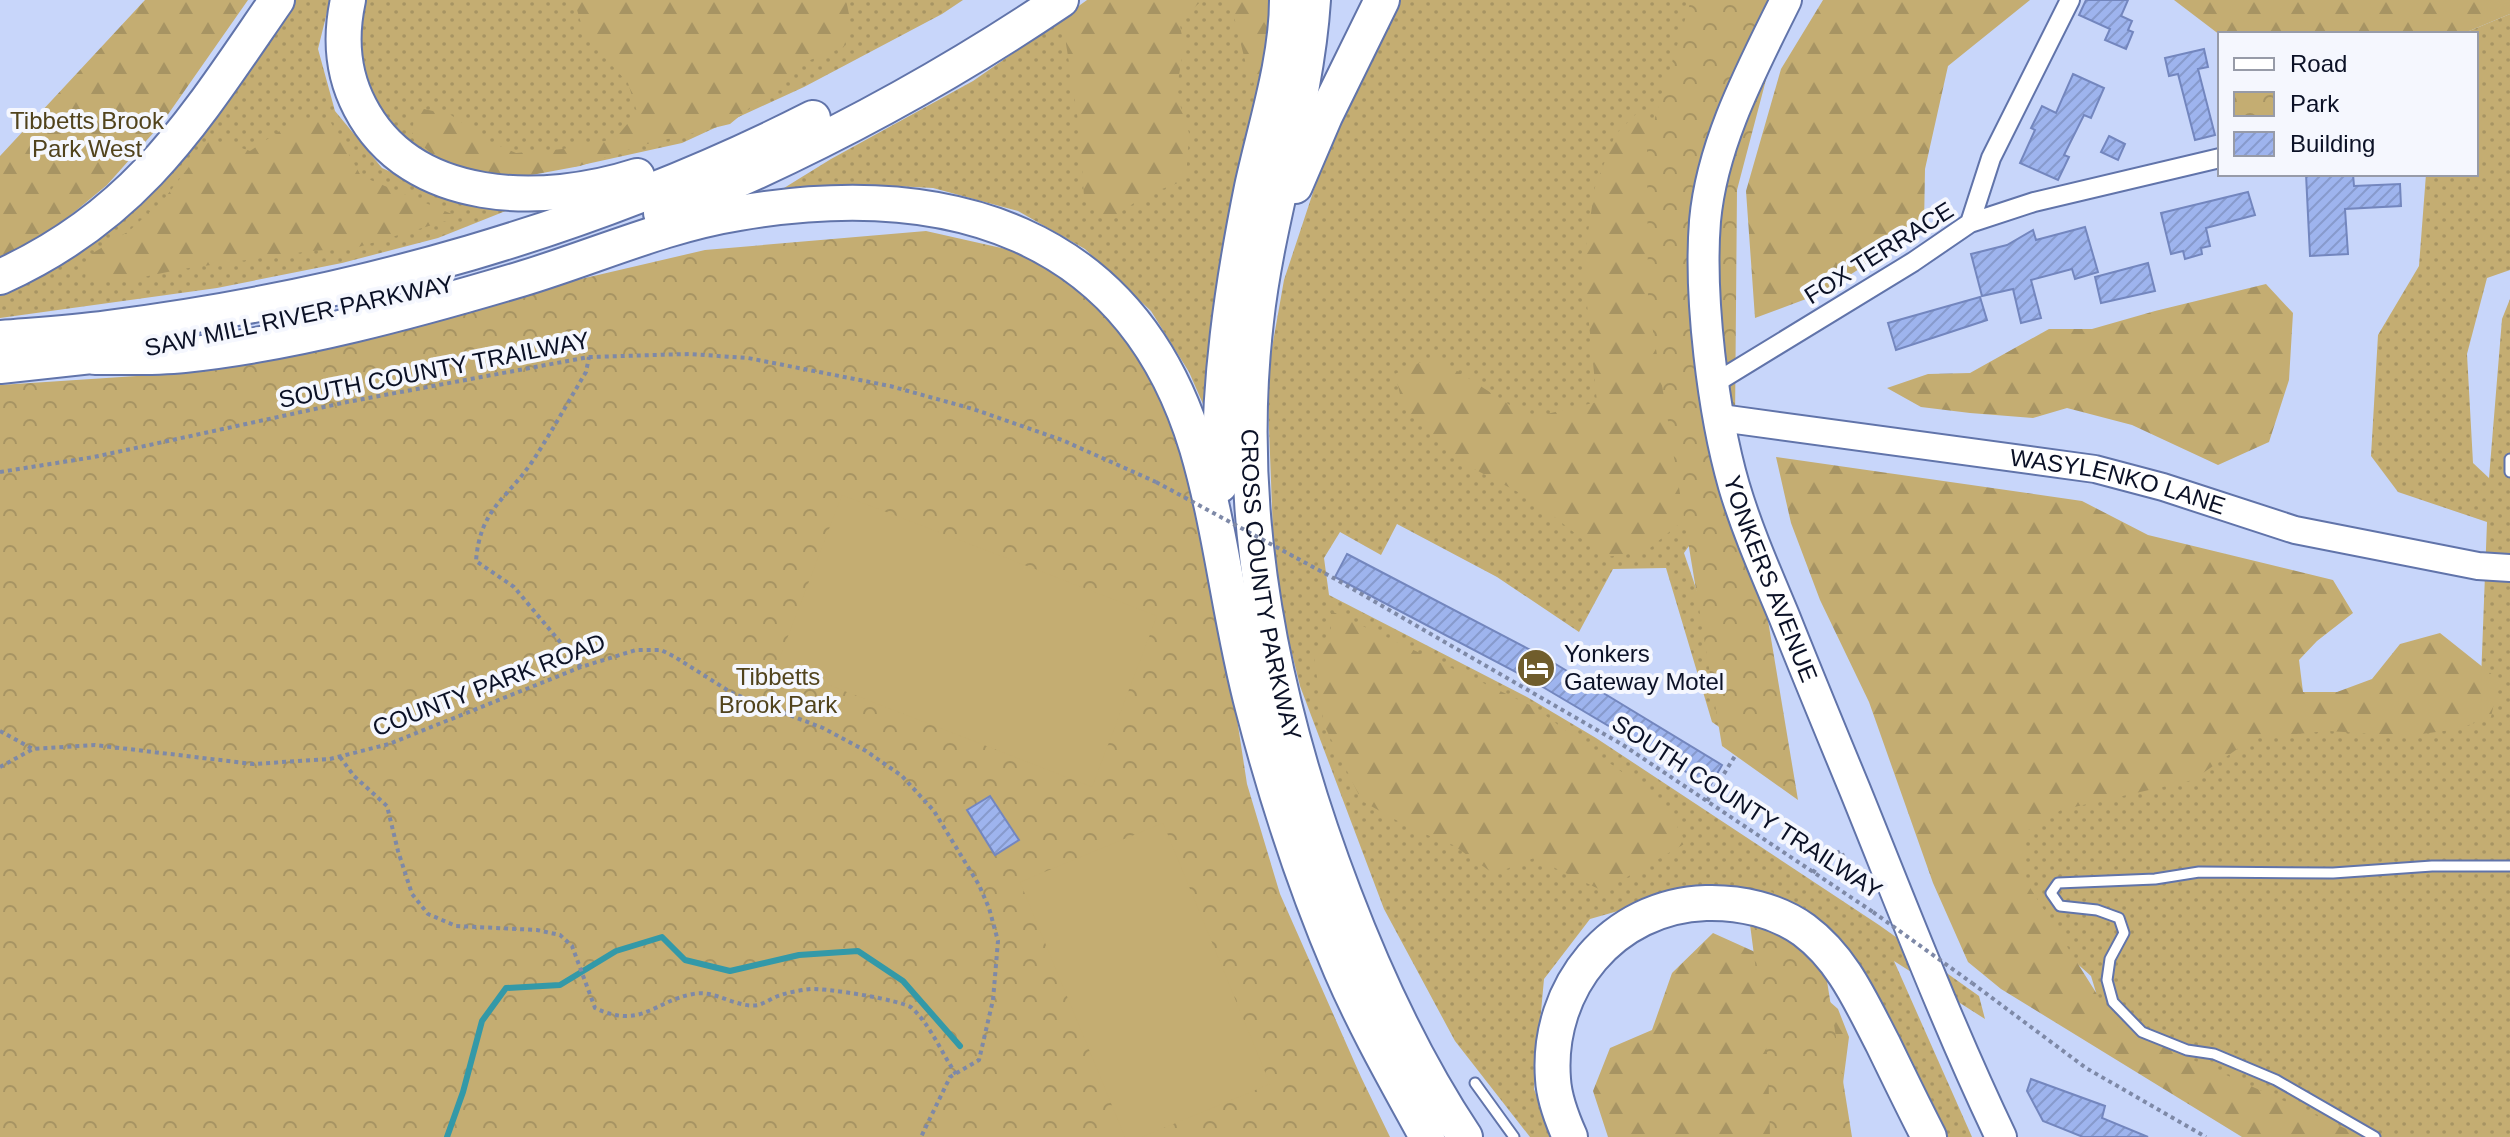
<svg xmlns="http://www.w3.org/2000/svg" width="2510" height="1137" viewBox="0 0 2510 1137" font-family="Helvetica,sans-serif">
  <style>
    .grass { fill: url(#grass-dots) }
    .forest { fill: url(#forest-firs) }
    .park { fill: url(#park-crowns) }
    .pitch { fill: #c4ad72 }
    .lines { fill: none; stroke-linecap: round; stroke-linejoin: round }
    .stream { stroke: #3399a8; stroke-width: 6 }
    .building { fill: url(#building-hatch); stroke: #7386be; stroke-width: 2 }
    .lane-casing { stroke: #6174aa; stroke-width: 13 }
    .street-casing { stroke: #6174aa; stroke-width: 22 }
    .secondary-casing { stroke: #6174aa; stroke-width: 30 }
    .primary-casing { stroke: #6174aa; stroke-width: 34 }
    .highway-casing { stroke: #6174aa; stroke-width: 38 }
    .path { stroke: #7e89a7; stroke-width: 4; stroke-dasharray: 4 4; stroke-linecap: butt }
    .lane { stroke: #fff; stroke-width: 9 }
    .street { stroke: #fff; stroke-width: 18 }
    .secondary { stroke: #fff; stroke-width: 26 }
    .primary { stroke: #fff; stroke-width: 30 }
    .highway { stroke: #fff; stroke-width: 34 }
    .path-bridge { stroke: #7e89a7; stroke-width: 4; stroke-dasharray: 4 4; stroke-linecap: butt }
    .labels { text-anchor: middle; stroke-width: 8; stroke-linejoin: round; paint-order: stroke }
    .park-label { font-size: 24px; fill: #51431c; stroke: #f5f7fe }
    .street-label { font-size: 24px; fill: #0b1126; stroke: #f5f7fe }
    .poi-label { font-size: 24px; fill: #0b1126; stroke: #f5f7fe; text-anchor: start }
  </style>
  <defs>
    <pattern id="grass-dots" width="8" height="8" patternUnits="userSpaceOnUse" patternTransform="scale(2)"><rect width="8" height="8" fill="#c4ad72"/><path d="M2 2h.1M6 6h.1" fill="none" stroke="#a79463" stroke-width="1.8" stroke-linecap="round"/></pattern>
    <pattern id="forest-firs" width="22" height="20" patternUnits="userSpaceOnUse" patternTransform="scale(2)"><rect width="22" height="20" fill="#c4ad72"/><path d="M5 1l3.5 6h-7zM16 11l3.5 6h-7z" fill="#a79463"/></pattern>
    <pattern id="park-crowns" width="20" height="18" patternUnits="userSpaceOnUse" patternTransform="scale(2)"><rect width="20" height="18" fill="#c4ad72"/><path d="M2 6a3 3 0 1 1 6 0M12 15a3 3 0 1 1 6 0" fill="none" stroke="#a79463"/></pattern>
    <pattern id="building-hatch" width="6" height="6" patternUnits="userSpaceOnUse" patternTransform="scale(2)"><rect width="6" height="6" fill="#9eb4ee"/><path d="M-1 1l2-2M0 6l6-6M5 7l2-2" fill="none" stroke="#879acc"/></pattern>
  </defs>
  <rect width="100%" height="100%" fill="#c8d6fa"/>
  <path class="grass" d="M 288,0 L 330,0 L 318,49 L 335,111 L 382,168 L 446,197 L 518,206 L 438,238 L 342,263 L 217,288 L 0,318 L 0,284 L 103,229 L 186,155 Z
    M 361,0 L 963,0 L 942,14 L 804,87 L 682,143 L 573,167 L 451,170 L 404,139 L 376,107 L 359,54 Z
    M 1090,0 L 1279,0 L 1210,420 L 1189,372 L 1151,311 L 1085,249 L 1018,211 L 933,188 L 856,184 L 784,188 L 831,159 L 973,81 Z
    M 1392,0 L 1746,0 L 1701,529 L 1684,553 L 1741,721 L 1735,738 L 1712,722 L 1666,568 L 1613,569 L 1579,632 L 1497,577 L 1397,524 L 1381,555 L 1340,532 L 1324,558 L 1329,595 L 1527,697 L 1596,738 L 1879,925 L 1979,996 L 1985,1019 L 1894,961 L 1972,1137 L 1940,1137 L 1840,951 L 1688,891 L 1590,919 L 1544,979 L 1534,1089 L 1552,1137 L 1530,1137 L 1455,1041 L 1384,909 L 1300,686 L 1275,585 L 1267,376 L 1284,280 L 1330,141 Z
    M 2510,14 L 2510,270 L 2487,278 L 2467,354 L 2473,463 L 2489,478 L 2502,319 L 2510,299 L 2510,1137 L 2327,1137 L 2109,1035 L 2091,976 L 2001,896 L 1990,760 L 2480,706 L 2487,522 L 2398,492 L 2371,456 L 2378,335 L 2419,266 L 2426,174 L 2476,174 L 2476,34 L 2462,34 Z"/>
  <path class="forest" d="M 145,0 L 248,0 L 162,123 L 107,185 L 49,233 L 0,262 L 0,156 Z
    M 574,0 L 846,0 L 850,19 L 844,47 L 805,62 L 730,124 L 639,146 L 580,166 L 521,177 L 451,170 L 412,137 L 415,107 L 451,115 L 486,140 L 516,153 L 563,149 L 615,139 L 637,112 L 628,83 L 585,36 Z
    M 1087,0 L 1203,0 L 1179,20 L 1184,47 L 1176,92 L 1189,133 L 1186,180 L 1146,195 L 1109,220 L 1084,197 L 1080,133 L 1062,18 Z
    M 1227,0 L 1273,0 L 1270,65 L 1251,84 L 1230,1 Z
    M 1823,0 L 2030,0 L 1948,66 L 1925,169 L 1924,227 L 1822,293 L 1755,318 L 1746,191 L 1781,69 Z
    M 2174,0 L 2510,0 L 2510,14 L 2462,34 L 2220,35 Z
    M 1639,111 L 1677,135 L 1696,510 L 1645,552 L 1605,557 L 1533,500 L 1457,460 L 1403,406 L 1395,374 L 1434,356 L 1530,418 L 1597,402 L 1583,265 L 1595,187 L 1615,135 Z
    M 297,119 L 330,121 L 361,176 L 459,217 L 355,248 L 311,251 L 182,269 L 124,281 L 85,280 L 88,256 L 129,231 L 164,199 L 209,141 L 227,143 L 250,151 Z
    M 2266,284 L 2293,313 L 2289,380 L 2269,442 L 2218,465 L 2132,425 L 2067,408 L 2033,418 L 1970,413 L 1921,407 L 1887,388 L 1928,374 L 1970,373 L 2049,329 L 2092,329 L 2155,311 Z
    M 1776,457 L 2082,501 L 2148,535 L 2333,580 L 2353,613 L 2317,641 L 2299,660 L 2303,692 L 2337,692 L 2372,679 L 2400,644 L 2440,633 L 2499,680 L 2491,717 L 2458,729 L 2407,736 L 2328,731 L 2253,738 L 2193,780 L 2061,810 L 2025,832 L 2024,878 L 2117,1026 L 2364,1137 L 2242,1137 L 2001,989 L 1968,962 L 1933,883 L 1869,702 L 1820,600 L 1791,523 Z
    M 1331,611 L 1534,707 L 1665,804 L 1686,843 L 1603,891 L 1534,858 L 1494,874 L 1453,845 L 1412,829 L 1362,801 L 1324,725 L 1314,657 L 1331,642 Z
    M 1713,933 L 1793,969 L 1838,1009 L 1849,1037 L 1836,1137 L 1608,1137 L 1593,1091 L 1610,1048 L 1652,1030 L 1672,973 Z"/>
  <path class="park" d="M 1691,0 L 1787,0 L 1737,190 L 1735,423 L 1798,800 L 1722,746 L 1648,301 L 1647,144 Z
    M 926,231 L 1063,262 L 1138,343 L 1165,396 L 1200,528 L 1233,693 L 1247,784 L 1280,894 L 1361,1077 L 1390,1137 L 0,1137 L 0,385 L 152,375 L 410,319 L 705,250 Z
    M 1743,871 L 1818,925 L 1852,1137 L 1770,1137 L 1768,1062 Z"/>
  <path class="pitch" d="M 842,495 L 1157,616 L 1092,787 L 777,665 Z
    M 1163,823 L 1270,1084 L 1142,1137 L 1125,1137 L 1020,882 Z"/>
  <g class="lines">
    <path class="stream" d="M 447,1137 L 463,1092 L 482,1021 L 506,988 L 560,985 L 616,951 L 662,937 L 685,960 L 730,971 L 799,955 L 858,951 L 903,981 L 960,1046"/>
  </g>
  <path class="building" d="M 2086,0 L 2128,0 L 2121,16 L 2132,21 L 2128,30 L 2133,32 L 2126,49 L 2105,40 L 2110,29 L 2079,15 Z
    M 2204,49 L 2208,67 L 2198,69 L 2215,135 L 2195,140 L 2178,74 L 2169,76 L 2165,58 Z
    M 2073,74 L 2104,88 L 2091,118 L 2084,115 L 2064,155 L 2069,157 L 2058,180 L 2020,163 L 2035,130 L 2031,128 L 2042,106 L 2056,113 Z
    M 2109,136 L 2125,144 L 2118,160 L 2101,152 Z
    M 2306,174 L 2353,174 L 2354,186 L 2400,184 L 2401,206 L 2345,209 L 2348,254 L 2310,256 Z
    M 2248,192 L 2255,215 L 2206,228 L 2210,246 L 2201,248 L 2202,254 L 2185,259 L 2183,251 L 2171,254 L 2161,213 Z
    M 2085,227 L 2098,272 L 2075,279 L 2072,269 L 2031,280 L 2041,318 L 2021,323 L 2013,289 L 1982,296 L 1971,254 L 2007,245 L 2033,230 L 2036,240 Z
    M 2148,263 L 2155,291 L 2101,303 L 2095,277 Z
    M 1980,297 L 1987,320 L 1896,350 L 1888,323 Z
    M 1347,554 L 1544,657 L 1722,765 L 1710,786 L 1531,680 L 1335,577 Z
    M 990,796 L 1019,840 L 995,855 L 967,810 Z
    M 2031,1079 L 2105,1106 L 2102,1118 L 2148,1137 L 2083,1137 L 2043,1121 L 2027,1091 Z"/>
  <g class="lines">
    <g class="lane-casing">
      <path id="lane" d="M 2510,459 L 2510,472
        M 1475,1083 L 1514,1137
        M 2375,1137 L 2276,1080 L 2214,1054 L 2187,1050 L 2142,1032 L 2113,1002 L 2107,980 L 2110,959 L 2124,933 L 2119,918 L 2097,910 L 2060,906 L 2051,893 L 2058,883 L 2155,879 L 2199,872 L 2333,873 L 2432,866 L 2510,866"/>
    </g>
    <g class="street-casing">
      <path id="street" d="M 1970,223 L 1991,158 L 2070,0
        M 1715,383 L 1913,262 L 1970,223 L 2034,202 L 2220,158"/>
    </g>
    <g class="secondary-casing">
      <g id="secondary">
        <path id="s1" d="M 1721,418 L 2095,469 L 2163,487 L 2295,530 L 2478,566 L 2510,568"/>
      </g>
    </g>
    <g class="primary-casing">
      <g id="primary">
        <path id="s2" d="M 1786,0 C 1752,69 1712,143 1705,221 C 1699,297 1713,413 1734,486 C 1747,530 1766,573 1784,616 C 1807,674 1831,732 1855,790 C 1902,906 1947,1024 2001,1137"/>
      </g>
    </g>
    <g class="highway-casing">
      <g id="highway">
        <path d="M 348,0 C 340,37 342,73 360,107 C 411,206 544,206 637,176"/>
        <path id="s3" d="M 1313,0 C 1306,108 1268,213 1256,321 C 1233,516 1274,712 1344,894 C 1376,978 1415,1062 1465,1137"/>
        <path d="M 1295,186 L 1325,116 L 1382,0"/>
        <path d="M 661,213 C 801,156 935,85 1061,0"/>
        <path d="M 0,277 C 139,214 194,120 277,0"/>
        <path d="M 0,338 C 36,335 72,333 108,328 C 352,297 594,229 813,118"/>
        <path d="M 95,357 C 125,357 155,358 184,355 C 293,344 417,310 521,279 C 594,257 664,225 739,213 C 945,178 1131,229 1197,448 C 1222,533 1230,622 1253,708 C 1276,797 1305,886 1341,970 C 1366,1028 1397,1082 1427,1137"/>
        <path d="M 0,366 L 119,353"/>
        <path d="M 1220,485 C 1218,384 1232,286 1252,187 C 1265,127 1287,61 1287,0"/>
        <path d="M 1570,1137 C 1562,1119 1554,1099 1553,1079 C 1546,987 1613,906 1706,903 C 1740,902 1776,910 1804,930 C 1843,959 1861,1002 1883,1044 C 1898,1075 1913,1106 1929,1137"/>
      </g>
    </g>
    <path class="path" d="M 0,472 L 94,457 L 347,402 L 589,357 L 689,354 L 748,358 L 890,386 L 973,409 L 1062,440 L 1156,482
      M 1339,581 L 1623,745 L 1873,912
      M 581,667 L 514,587 L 476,561 C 480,509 506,500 532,462 C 551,433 568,402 586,372 L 589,357
      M 0,731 L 33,749
      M 340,757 L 354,776 L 387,806 L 398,851 L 412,894 L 428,914 L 456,926 L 537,930 L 560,935 L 572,946 L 595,1008 C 641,1030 654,1001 693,994 C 714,989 738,1009 758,1005 C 766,1003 773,997 781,995 C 790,992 801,990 811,989 C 826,988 902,1000 912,1008 C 931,1026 941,1052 956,1074
      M 0,767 L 33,749 L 95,745 L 253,764 L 330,759 L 389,744 L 581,667 L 636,650 L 661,650 L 675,657 L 732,693 L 823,728 L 866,751 L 902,776 L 934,811 L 979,885 L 989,908 L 998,941 L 993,1000 L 979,1060 L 950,1077 L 921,1137
      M 1707,801 L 1735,756
      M 1813,873 L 1821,860 L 1841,851 L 1852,878 L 1862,874
      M 1972,983 L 2086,1068 L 2206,1137"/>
    <use href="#lane" class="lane"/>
    <use href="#street" class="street"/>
    <use href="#secondary" class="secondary"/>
    <use href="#primary" class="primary"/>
    <use href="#highway" class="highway"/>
    <path class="path-bridge" d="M 1156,482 L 1339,581
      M 1873,912 L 1972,983"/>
  </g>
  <defs>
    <g id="hotel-disc" transform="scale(2)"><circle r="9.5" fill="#705d2c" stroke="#f5f7fe"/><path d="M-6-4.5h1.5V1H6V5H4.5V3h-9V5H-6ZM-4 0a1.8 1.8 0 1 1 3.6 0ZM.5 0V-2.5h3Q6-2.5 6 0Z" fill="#fff"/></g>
  </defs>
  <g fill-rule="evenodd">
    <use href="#hotel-disc" x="1536" y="668"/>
  </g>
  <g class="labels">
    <g class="park-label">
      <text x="87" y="129">Tibbetts Brook<tspan x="87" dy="28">Park West</tspan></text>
      <text x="778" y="685">Tibbetts<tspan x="778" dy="28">Brook Park</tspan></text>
    </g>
    <g class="street-label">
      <text transform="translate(1879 253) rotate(-32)" y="8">FOX TERRACE</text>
      <text transform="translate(299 316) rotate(-12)" y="8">SAW MILL RIVER PARKWAY</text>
      <text transform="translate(434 370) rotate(-11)" y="8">SOUTH COUNTY TRAILWAY</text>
      <text dy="8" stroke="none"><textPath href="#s1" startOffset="402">WASYLENKO LANE</textPath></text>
      <text dy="8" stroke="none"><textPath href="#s2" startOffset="604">YONKERS AVENUE</textPath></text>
      <text dy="8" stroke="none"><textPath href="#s3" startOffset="592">CROSS COUNTY PARKWAY</textPath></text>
      <text transform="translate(489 685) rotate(-21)" y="8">COUNTY PARK ROAD</text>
      <text transform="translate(1747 807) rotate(33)" y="8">SOUTH COUNTY TRAILWAY</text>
    </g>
    <g class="poi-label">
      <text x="1564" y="662">Yonkers<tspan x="1564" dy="28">Gateway Motel</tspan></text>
    </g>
  </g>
  <rect x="2218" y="32" width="260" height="144" fill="#f5f7fe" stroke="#979ba8" stroke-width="2"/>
  <rect x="2234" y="58" width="40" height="12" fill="#ffffff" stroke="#979ba8" stroke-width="2"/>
  <text x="2290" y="72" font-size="24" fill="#0b1126">Road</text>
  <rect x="2234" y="92" width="40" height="24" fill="url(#park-crowns)" stroke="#979ba8" stroke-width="2"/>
  <text x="2290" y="112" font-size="24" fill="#0b1126">Park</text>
  <rect x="2234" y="132" width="40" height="24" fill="url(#building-hatch)" stroke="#979ba8" stroke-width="2"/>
  <text x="2290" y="152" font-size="24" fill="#0b1126">Building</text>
</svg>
